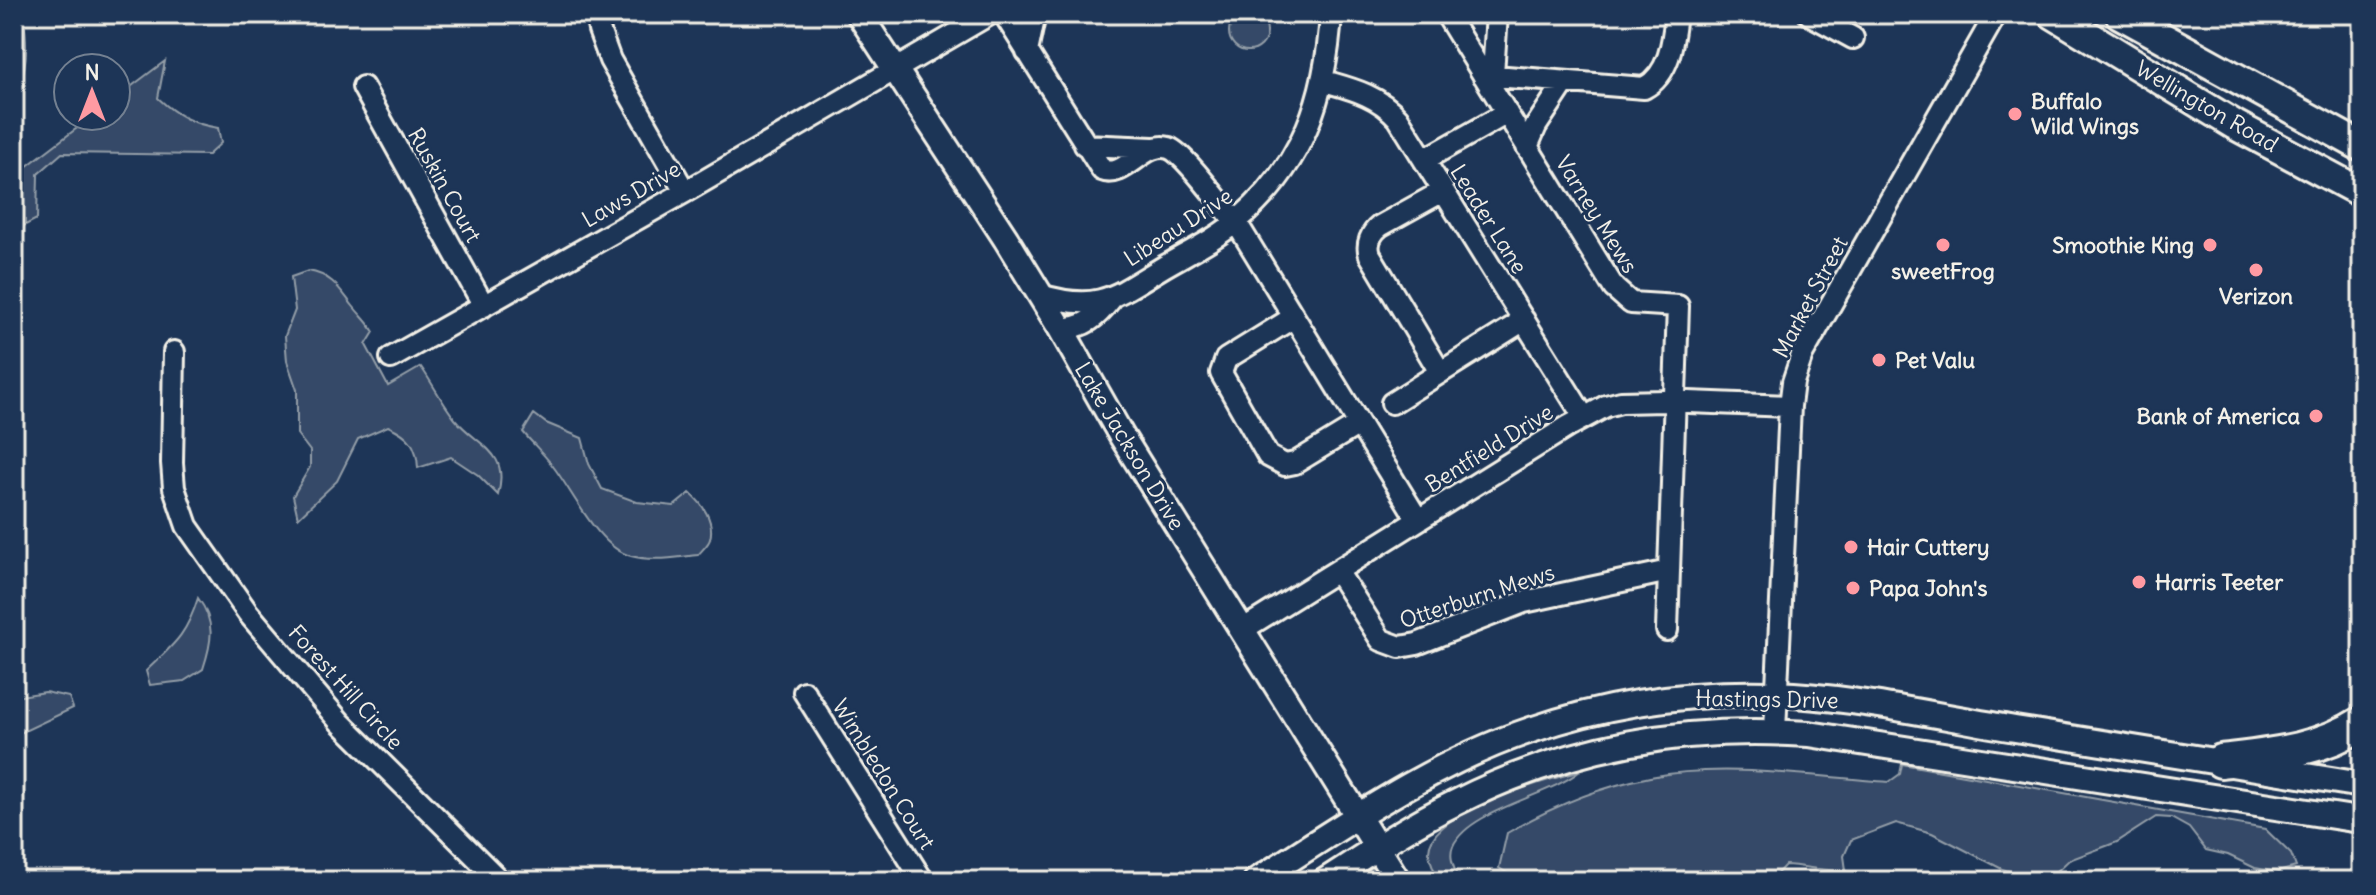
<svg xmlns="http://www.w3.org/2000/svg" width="2376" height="895" viewBox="0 0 2376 895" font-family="Delius,sans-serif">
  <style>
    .green { fill: #354a67; stroke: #949ea8; stroke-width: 2 }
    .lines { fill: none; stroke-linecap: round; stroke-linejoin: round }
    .minor-casing { stroke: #f4f1e8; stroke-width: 26 }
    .tertiary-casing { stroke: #f4f1e8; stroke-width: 30 }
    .secondary-casing { stroke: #f4f1e8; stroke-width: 34 }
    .trunk-casing { stroke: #f4f1e8; stroke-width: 38 }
    .minor { stroke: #1d3557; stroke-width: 20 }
    .tertiary { stroke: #1d3557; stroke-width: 24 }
    .secondary { stroke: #1d3557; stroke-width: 28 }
    .trunk { stroke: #1d3557; stroke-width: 32 }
    .poi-dot { fill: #ff9aa2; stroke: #1d3557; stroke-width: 3 }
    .labels { text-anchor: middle; stroke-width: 6; stroke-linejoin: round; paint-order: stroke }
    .poi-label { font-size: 22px; font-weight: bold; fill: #f4f1e8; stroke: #1d3557; text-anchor: start }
    .street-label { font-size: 22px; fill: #f4f1e8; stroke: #1d3557 }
  </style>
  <rect width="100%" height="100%" fill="#1d3557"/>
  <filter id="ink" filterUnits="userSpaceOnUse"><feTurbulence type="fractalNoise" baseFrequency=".0125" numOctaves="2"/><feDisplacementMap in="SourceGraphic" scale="16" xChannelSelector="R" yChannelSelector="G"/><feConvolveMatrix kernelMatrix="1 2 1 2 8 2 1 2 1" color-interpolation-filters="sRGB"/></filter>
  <g filter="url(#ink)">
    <path class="green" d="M1229 32a19 19 0 1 1 38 0a19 19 0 1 1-38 0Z
      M 14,14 L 23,15 C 28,44 28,71 14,97 Z
      M 165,61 L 158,98 C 177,116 193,124 218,128 L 221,143 L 208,155 L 62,153 L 38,174 L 37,219 L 14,231 L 14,176 L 93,116 L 116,116 L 116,98 Z
      M 308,271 C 332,275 339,288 353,306 C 360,315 368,322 374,332 L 366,345 L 388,386 L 421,367 C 433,384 442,403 455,419 C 478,447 510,450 498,495 L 478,475 L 451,457 L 418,468 C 417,445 409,435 388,426 L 358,439 L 337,481 L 298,518 L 293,496 L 310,467 L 310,451 L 297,434 L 297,390 L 287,361 L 285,336 L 295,310 L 291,277 Z
      M 534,414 L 546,423 L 582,438 L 589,464 L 602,489 L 637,502 L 674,506 L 690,493 C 702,503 715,521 710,539 C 709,544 702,550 698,555 C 677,557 653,562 631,556 C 598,548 572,490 552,465 C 543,453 532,443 523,432 Z
      M 198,598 C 216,622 212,642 203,669 L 184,681 L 150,685 L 146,671 C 174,644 186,636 198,598 Z
      M 45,692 L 69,697 L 73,708 L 14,736 L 14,697 Z
      M 1902,764 L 2265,829 L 2291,854 L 2296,867 L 2278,872 L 2255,868 L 2228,855 L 2206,850 L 2189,828 L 2171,818 L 2156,817 L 2117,842 L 2069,860 L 2053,875 L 2039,879 L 2002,869 L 1932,833 L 1896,823 L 1851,840 L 1844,856 L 1846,870 C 1825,872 1806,866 1785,865 L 1770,881 L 1507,881 L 1507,873 L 1499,868 L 1507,833 C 1551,807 1599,787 1650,777 C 1725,762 1813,777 1889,782 L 1900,774 Z
      M 1580,771 C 1550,796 1469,810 1453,846 C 1448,857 1455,870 1459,881 L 1439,881 C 1435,872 1429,861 1429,851 C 1430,810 1547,781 1580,771 Z"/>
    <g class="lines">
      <g class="minor-casing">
        <path id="minor" d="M 596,14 L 599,30 L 610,60 L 685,192
          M 1004,14 L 1102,170 C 1125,180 1144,140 1169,148 C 1185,154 1223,207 1236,222 L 1418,520
          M 1446,14 L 1614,288 L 1631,303 L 1678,306 L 1667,630
          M 1809,14 L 1853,38
          M 1027,52 L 1035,14
          M 1483,75 L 1644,88 C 1670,74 1673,41 1676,14
          M 1324,81 C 1352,89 1378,95 1398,118 L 1584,417
          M 363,87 L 484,306
          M 1492,89 L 1497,14
          M 1085,145 L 1153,148
          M 1527,147 L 1536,126 L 1565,82
          M 1424,160 L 1507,113
          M 1040,295 C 1100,313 1115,296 1165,266 C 1189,252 1216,239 1238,220 C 1303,165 1326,97 1331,14
          M 1294,317 L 1226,359 L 1221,373 L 1268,456 L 1285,465 L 1295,463 L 1359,424
          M 1061,329 C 1086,327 1096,318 1111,299
          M 174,352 L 172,463 L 174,488 L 187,526 L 248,613 L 340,722 L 500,881
          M 391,358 L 685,192 L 990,14
          M 1440,372 L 1370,255 C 1366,244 1371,233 1380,226 L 1443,191
          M 1392,403 L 1524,320
          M 1337,571 L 1381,640 L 1400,647 L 1417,644 L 1524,602 L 1669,571
          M 1242,630 L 1569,426 L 1606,406 L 1621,402 L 1664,401 L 1790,406
          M 804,692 L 923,881
          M 1775,731 L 1790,406 L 1793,382 L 1802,355 L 1996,14"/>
      </g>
      <g class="tertiary-casing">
        <path id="tertiary" d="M 859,14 L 1006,239 L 1061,329 L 1121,435 L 1398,881
          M 1256,881 C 1344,825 1432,763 1531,730 C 1615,701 1705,690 1794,695 C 1868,700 1942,717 2015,729 C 2131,748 2247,766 2362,785
          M 1325,881 C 1367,854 1410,825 1455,803 C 1568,746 1683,725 1809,734 L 2353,819 L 2362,816"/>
      </g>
      <g class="secondary-casing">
        <path id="secondary" d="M 2053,14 L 2235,125 L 2362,193
          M 2120,14 L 2362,147"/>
      </g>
      <g class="trunk-casing">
        <path id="trunk" d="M 2221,761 C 2270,755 2319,751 2362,723"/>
      </g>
      <use href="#minor" class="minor"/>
      <use href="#tertiary" class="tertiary"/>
      <use href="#secondary" class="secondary"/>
      <use href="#trunk" class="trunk"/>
    </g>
  </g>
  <g class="poi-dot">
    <circle cx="2015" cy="114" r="8"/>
    <circle cx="1943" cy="245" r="8"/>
    <circle cx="2210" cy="245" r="8"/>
    <circle cx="2256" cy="270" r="8"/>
    <circle cx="1879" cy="360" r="8"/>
    <circle cx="2316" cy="416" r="8"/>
    <circle cx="1851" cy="547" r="8"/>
    <circle cx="2139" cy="582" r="8"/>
    <circle cx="1853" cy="588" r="8"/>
  </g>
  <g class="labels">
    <g class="poi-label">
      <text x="2031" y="109">Buffalo<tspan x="2031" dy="25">Wild Wings</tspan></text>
      <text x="2194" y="253" text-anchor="end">Smoothie King</text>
      <text x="1943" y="279" text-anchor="middle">sweetFrog</text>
      <text x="2256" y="304" text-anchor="middle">Verizon</text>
      <text x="1895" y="368">Pet Valu</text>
      <text x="2300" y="424" text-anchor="end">Bank of America</text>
      <text x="1867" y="555">Hair Cuttery</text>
      <text x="2155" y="590">Harris Teeter</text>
      <text x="1869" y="596">Papa John's</text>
    </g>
    <g class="street-label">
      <text transform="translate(2207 106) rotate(30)" y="8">Wellington Road</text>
      <text transform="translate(445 185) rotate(61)" y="8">Ruskin Court</text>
      <text transform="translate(631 194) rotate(-30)" y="8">Laws Drive</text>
      <text transform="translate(1597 214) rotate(58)" y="8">Varney Mews</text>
      <text transform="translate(1489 219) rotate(58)" y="8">Leader Lane</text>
      <text transform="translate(1178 227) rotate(-33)" y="8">Libeau Drive</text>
      <text transform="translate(1810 297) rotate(-62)" y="8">Market Street</text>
      <text transform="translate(1130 446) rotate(59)" y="8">Lake Jackson Drive</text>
      <text transform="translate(1489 448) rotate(-32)" y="8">Bentfield Drive</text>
      <text transform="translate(1477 596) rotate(-18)" y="8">Otterburn Mews</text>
      <text transform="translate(346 687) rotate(48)" y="8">Forest Hill Circle</text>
      <text transform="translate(1767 699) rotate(1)" y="8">Hastings Drive</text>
      <text transform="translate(884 774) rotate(58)" y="8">Wimbledon Court</text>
    </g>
  </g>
  <rect width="2376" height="895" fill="none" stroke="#1d3557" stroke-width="48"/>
  <rect x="24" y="24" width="2328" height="847" fill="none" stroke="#f4f1e8" stroke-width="3" filter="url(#ink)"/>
  <g transform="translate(92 92)"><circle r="38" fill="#1d3557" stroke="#738091" stroke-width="2"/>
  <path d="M0-6L14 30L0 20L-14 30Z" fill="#ff9aa2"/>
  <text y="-12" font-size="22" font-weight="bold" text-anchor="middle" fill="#f4f1e8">N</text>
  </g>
</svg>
